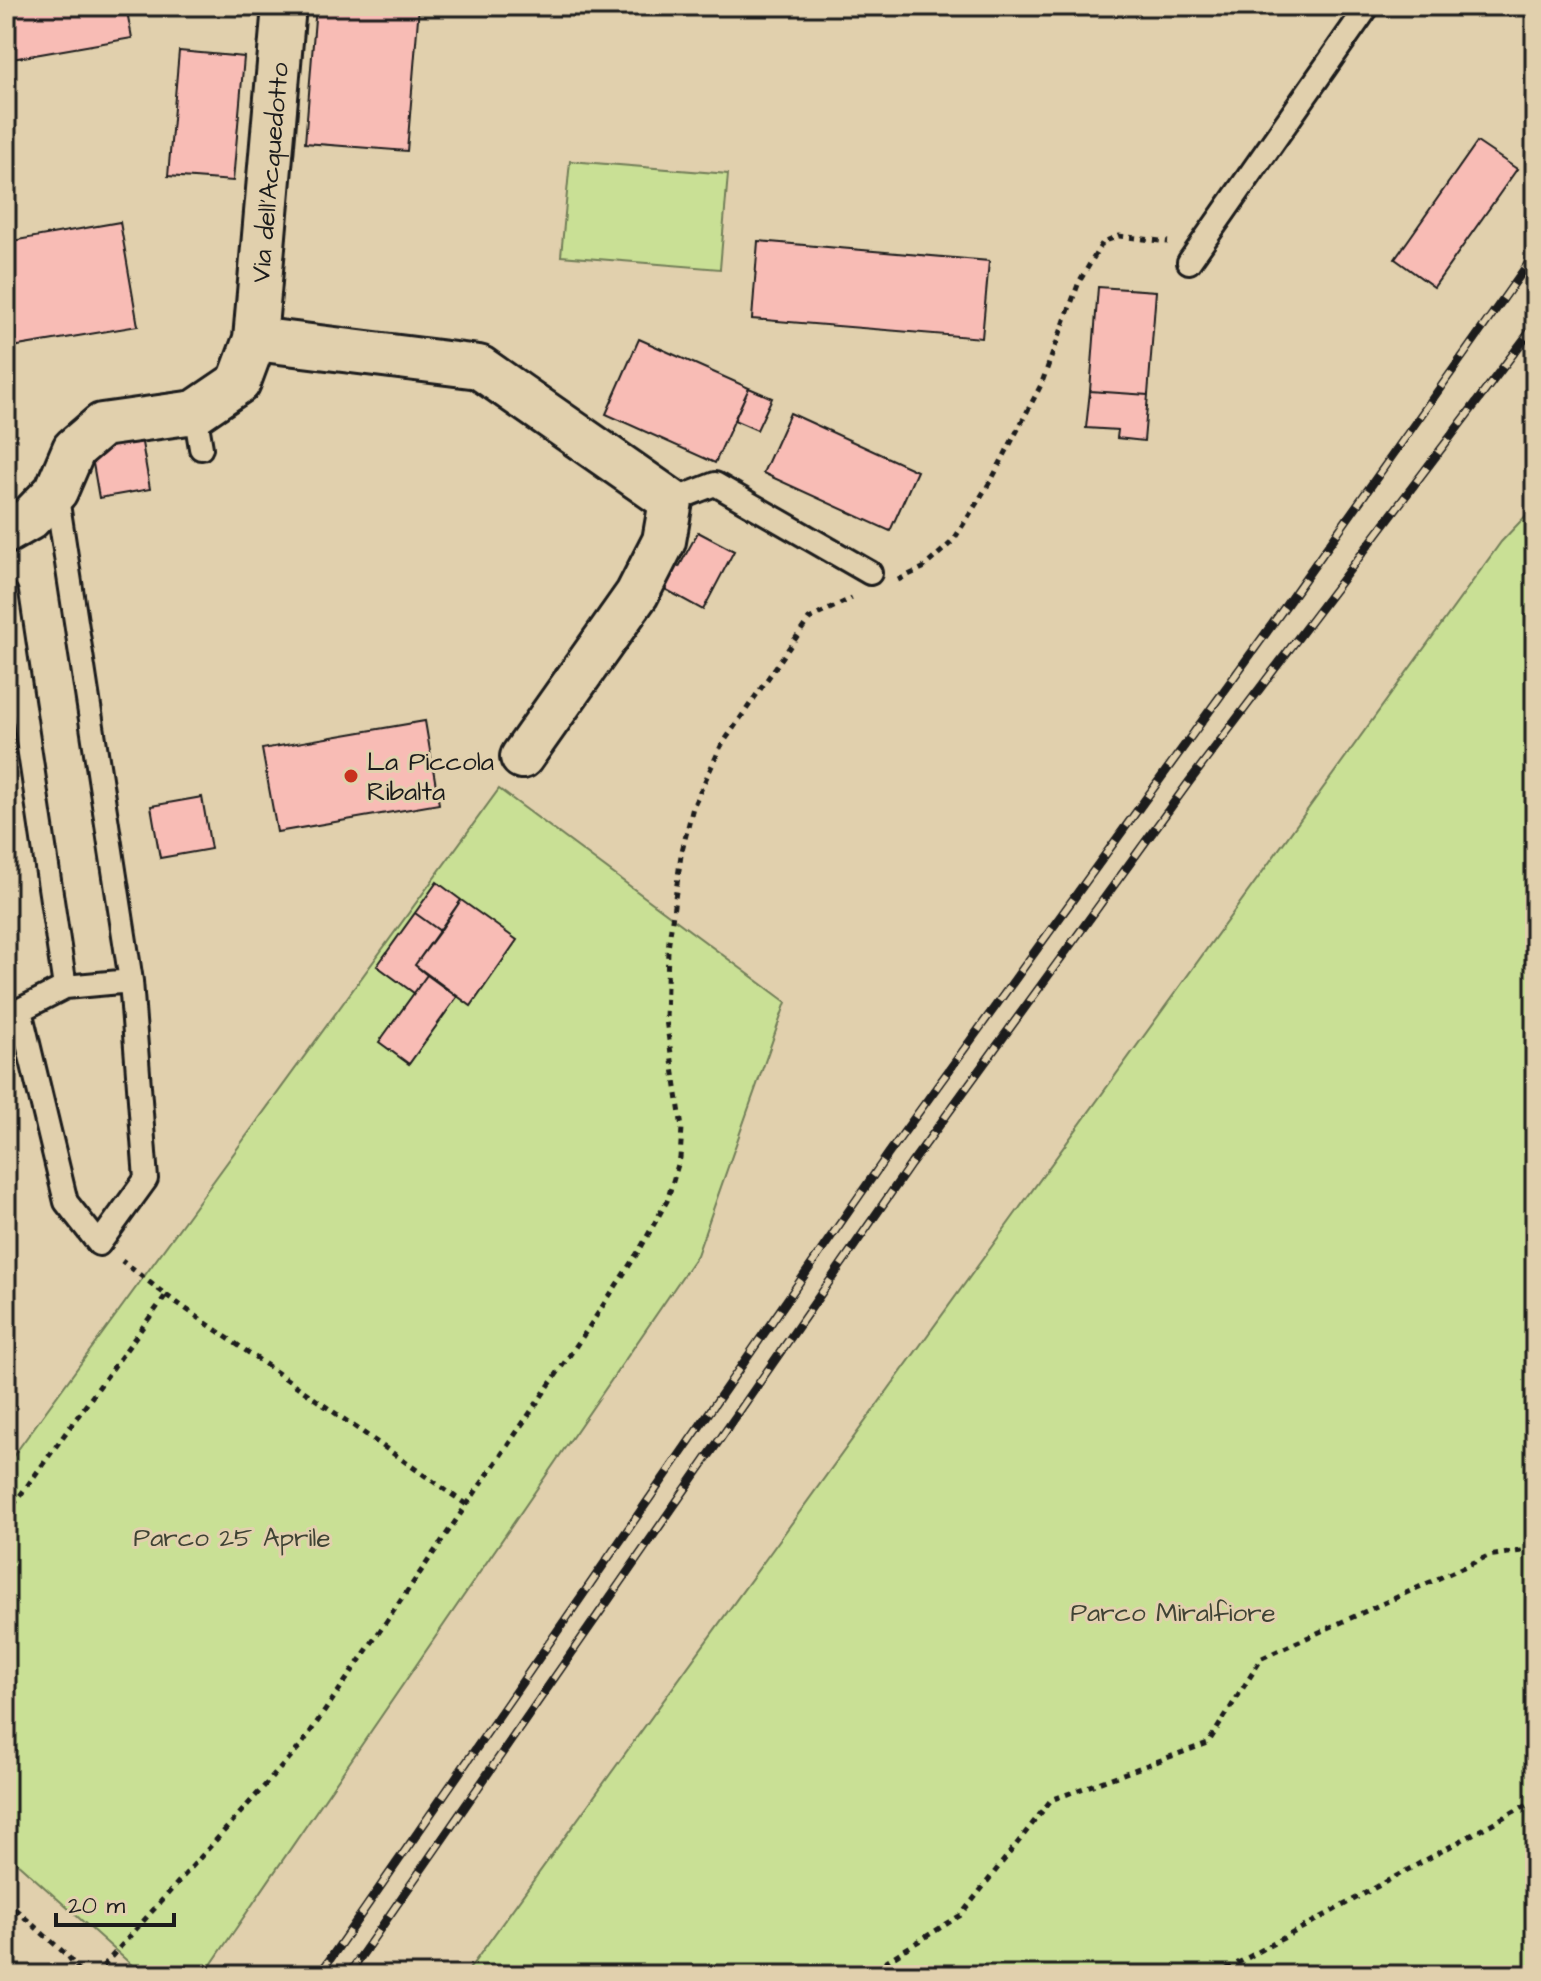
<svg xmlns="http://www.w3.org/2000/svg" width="1541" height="1981" viewBox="0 0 1541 1981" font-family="'Architects Daughter',sans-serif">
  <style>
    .green { fill: #c9e095; stroke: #727e58; stroke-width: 2 }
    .building { fill: #f8bcb5; stroke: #1c1c1c; stroke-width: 2 }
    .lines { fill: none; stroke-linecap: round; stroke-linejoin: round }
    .lane-casing { stroke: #1c1c1c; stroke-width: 28 }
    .street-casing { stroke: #1c1c1c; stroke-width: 48 }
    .path { stroke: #1c1c1c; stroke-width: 5; stroke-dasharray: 6 6; stroke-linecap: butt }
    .lane { stroke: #e1d0ad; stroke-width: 22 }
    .street { stroke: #e1d0ad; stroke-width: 42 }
    .rail-casing { stroke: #1c1c1c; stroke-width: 9 }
    .rail { stroke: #e1d0ad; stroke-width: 6; stroke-dasharray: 18; stroke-linecap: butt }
    .poi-dot { fill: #c8321e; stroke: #e1d0ad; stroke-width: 3 }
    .labels { text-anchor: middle; stroke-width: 6; stroke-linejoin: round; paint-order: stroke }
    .street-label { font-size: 26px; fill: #1c1c1c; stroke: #e1d0ad }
    .poi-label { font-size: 26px; fill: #1c1c1c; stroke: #e1d0ad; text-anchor: start }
    .park-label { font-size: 26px; fill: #3f4334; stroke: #e1d0ad }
  </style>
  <rect width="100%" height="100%" fill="#e1d0ad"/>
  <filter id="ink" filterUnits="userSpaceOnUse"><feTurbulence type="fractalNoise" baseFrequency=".0125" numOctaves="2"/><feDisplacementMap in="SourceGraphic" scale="16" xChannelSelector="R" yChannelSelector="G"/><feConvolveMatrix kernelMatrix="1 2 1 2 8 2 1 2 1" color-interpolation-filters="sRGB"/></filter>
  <g filter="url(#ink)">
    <path class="green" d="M 570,161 L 728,174 L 720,269 L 561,256 Z
      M 1535,506 L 1535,1975 L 465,1975 L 1501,542 Z
      M 499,789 L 786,1002 L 697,1255 L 204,1975 L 143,1975 L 6,1853 L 6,1466 Z"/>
    <path class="building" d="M 6,6 L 126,6 L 132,38 L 6,60 Z
      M 316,6 L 419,6 L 407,151 L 305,143 Z
      M 179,51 L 244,57 L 233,181 L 168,176 Z
      M 1477,142 L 1517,169 L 1434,287 L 1395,259 Z
      M 120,222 L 138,326 L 6,348 L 6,242 Z
      M 758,241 L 989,261 L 982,338 L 752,319 Z
      M 1098,287 L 1156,291 L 1148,395 L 1090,391 Z
      M 639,339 L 749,388 L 715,463 L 606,414 Z
      M 749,388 L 772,398 L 757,430 L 734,420 Z
      M 1090,391 L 1148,395 L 1144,441 L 1117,438 L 1118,430 L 1086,428 Z
      M 790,413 L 917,471 L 890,531 L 763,473 Z
      M 141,437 L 150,489 L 99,498 L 90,446 Z
      M 698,532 L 734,551 L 703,610 L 663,588 L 675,565 L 679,567 Z
      M 425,721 L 439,804 L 277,832 L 262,749 Z
      M 202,797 L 211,849 L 160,858 L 151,806 Z
      M 437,882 L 461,900 L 440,931 L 415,913 Z
      M 461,900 L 517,940 L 471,1006 L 415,965 Z
      M 415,913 L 440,931 L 415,965 L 427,975 L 414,993 L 377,966 Z
      M 427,975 L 457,997 L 409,1064 L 379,1042 Z"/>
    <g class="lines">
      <g class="lane-casing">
        <path id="lane" d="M 1189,262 L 1368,6
          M 195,412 L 201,448
          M 56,491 L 131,981 L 146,1179 L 99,1244 L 66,1202 L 20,1010 L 65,987 L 131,981
          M 671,501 L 715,484 L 870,573
          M 6,593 L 65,987"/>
      </g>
      <g class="street-casing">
        <g id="street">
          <path d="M 255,339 L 479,367 L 671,501 L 664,541 L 637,594 L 522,757"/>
          <path id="s1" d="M 6,532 L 29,519 L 56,491 L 74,449 L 102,425 L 195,412 L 239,382 L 255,339 L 284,6"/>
        </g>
      </g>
      <path class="path" d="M 898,580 L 923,568 L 953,541 L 993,477 L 1041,385 L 1079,282 L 1103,242 L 1119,236 L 1168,242
        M 166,1295 L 467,1505
        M 6,1515 L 166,1295 L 122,1261
        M 6,1901 L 68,1956 L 81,1975
        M 95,1975 L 302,1744 L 587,1330 L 640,1249 L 667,1201 L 680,1158 L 682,1128 L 666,1020 L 668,949 L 681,855 L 693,807 L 721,746 L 809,619 L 852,598
        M 864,1975 L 961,1915 L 1051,1800 L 1208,1743 L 1262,1658 L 1488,1556 L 1535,1549
        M 1216,1975 L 1535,1800"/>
      <use href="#lane" class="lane"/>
      <use href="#street" class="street"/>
      <g class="rail-casing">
        <path id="rail" d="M 319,1975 L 889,1153 L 1287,604 L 1535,254
          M 348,1975 L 911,1164 L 1189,782 L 1535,325"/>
      </g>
      <use href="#rail" class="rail"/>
    </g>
  </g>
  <circle class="poi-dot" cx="351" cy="776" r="8"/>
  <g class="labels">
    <g class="street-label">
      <text dy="9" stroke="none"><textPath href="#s1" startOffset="508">Via dell'Acquedotto</textPath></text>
    </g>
    <g class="poi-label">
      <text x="367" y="770">La Piccola<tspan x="367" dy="30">Ribalta</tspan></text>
    </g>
    <g class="park-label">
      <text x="232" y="1546">Parco 25 Aprile</text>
      <text x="1173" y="1621">Parco Miralfiore</text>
    </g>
  </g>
  <rect width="1541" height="1981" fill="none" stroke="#e1d0ad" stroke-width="32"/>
  <rect x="16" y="16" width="1509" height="1949" fill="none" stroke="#1c1c1c" stroke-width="3" filter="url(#ink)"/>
  <path d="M56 1913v12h118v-12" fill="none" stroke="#1c1c1c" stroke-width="4"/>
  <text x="68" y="1913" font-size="24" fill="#1c1c1c" stroke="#e1d0ad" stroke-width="6" paint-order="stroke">20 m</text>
</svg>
